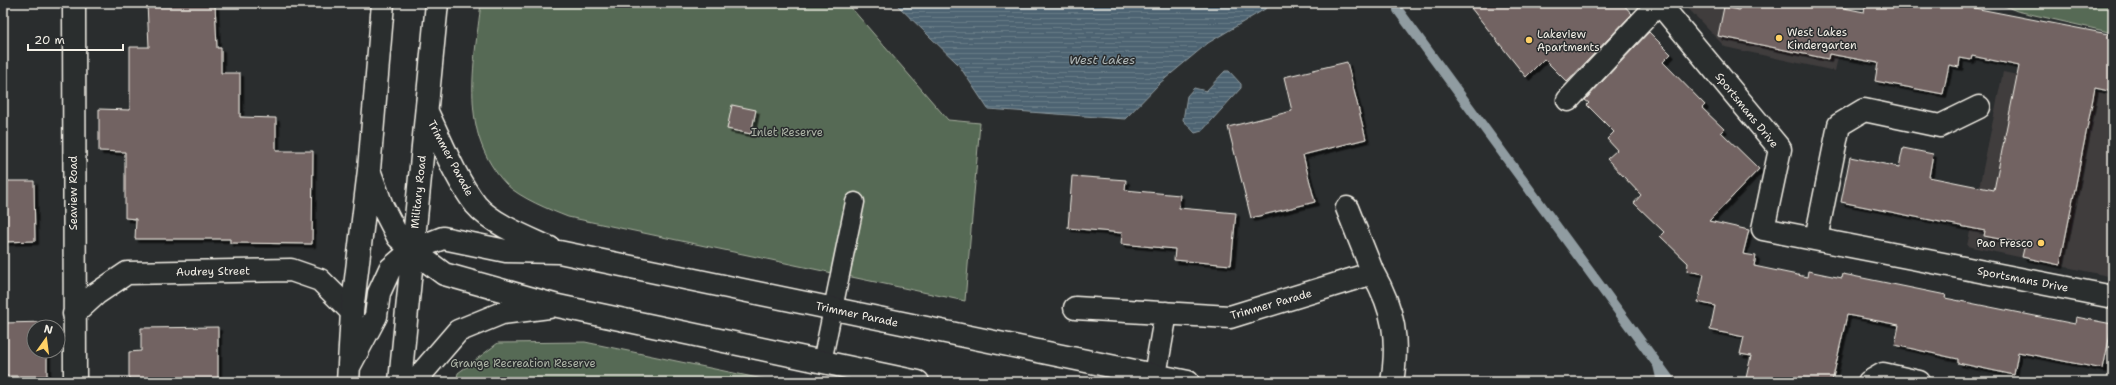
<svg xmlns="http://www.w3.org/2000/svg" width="2116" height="385" viewBox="0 0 2116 385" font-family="'Shantell Sans',sans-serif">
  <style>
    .built { fill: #403d3e }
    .green { fill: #576a55; stroke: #a6ae9e }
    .water { fill: url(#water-rules); stroke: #909ca1 }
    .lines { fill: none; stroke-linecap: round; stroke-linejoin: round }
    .stream { stroke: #909ca1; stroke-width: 10 }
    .building { fill: #726362; stroke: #f4f1e8; filter: url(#shadow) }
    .service-casing { stroke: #f4f1e8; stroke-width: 21 }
    .minor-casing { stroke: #f4f1e8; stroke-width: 25 }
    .secondary-casing { stroke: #f4f1e8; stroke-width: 25 }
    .service { stroke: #2a2d2e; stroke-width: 18 }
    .minor { stroke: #2a2d2e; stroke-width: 22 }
    .secondary { stroke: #2a2d2e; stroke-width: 22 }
    .poi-dot { fill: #ffd166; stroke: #2a2d2e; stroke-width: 1.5 }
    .labels { text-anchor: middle; stroke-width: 3; stroke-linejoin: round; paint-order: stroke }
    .poi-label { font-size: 11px; fill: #f4f1e8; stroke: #2a2d2e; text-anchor: start }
    .street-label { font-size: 11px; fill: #f4f1e8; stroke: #2a2d2e }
    .park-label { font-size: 11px; fill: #adb4a6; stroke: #2a2d2e }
    .water-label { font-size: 12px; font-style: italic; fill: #b2b9b9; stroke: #2a2d2e }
  </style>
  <defs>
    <pattern id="water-rules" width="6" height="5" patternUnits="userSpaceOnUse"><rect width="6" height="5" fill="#4e6472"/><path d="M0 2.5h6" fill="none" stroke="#687b86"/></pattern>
    <filter id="shadow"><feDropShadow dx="3.5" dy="3.5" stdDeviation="0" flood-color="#0009"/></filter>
  </defs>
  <rect width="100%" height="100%" fill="#2a2d2e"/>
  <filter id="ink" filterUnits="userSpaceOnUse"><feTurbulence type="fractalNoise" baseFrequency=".025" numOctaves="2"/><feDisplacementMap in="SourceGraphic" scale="8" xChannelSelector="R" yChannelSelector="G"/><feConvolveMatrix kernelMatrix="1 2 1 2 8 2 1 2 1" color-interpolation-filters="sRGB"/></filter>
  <g filter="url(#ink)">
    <path class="built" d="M 1683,3 L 1850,3 L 1835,71 L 1725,47 Z
      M 2003,72 L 2113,95 L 2113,277 L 1967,246 Z"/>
    <path class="green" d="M 481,3 L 847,3 L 948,120 L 980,123 L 965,301 L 568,217 C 550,210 520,198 506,184 C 458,133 474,65 481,3 Z
      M 1997,3 L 2113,3 L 2113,33 L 2017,11 Z
      M 585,342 L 777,382 L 456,382 L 458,373 L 498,343 Z"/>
    <path class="water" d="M 895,3 L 1275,3 L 1208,43 L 1160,83 L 1125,119 L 988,109 L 958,64 Z
      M 1225,71 L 1229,71 L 1241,84 L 1241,88 L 1202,131 L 1195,133 L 1183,120 L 1187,96 L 1194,88 L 1206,91 Z"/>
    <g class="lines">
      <path class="stream" d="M 1398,10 L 1658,365 L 1662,382
        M 1660,367 L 1671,382"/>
    </g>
    <path class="building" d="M 147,3 L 215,3 L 217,48 L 221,48 L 221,73 L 240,73 L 240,117 L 276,118 L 276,151 L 313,151 L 312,244 L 230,243 L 230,239 L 135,239 L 136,219 L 125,218 L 125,152 L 99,151 L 99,109 L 130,110 L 130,47 L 149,47 Z
      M 1467,3 L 1622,3 L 1632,14 L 1567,82 L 1544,59 L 1526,77 Z
      M 1740,3 L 1819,3 L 1864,12 L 1866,3 L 1966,3 L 1969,7 L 2113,35 L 2113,92 L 2095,88 L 2060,265 L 2022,257 L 2025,244 L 1984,236 L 1985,231 L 1841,202 L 1850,157 L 1899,167 L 1903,148 L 1933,154 L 1929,177 L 1994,190 L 2019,66 L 1972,56 L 1971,60 L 1960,58 L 1959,67 L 1949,65 L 1943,94 L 1875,81 L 1878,63 L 1829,54 L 1828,59 L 1718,36 L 1724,7 L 1739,10 Z
      M 1649,32 L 1671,54 L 1663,62 L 1705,105 L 1702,108 L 1724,129 L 1721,132 L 1759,169 L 1709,221 L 1749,230 L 1743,254 L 1756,256 L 1754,266 L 1807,277 L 1808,271 L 1842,278 L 1843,274 L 1946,295 L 1945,298 L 2075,324 L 2076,317 L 2112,324 L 2103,369 L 2018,352 L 2014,375 L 1958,363 L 1958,359 L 1895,345 L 1899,325 L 1847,315 L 1832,382 L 1762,382 L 1746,378 L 1751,356 L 1740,354 L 1744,337 L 1710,330 L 1715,306 L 1698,302 L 1704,274 L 1687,271 L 1688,263 L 1660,236 L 1664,232 L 1634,203 L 1641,195 L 1607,159 L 1617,150 L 1607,139 L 1614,132 L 1587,105 L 1589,103 L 1585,100 Z
      M 1347,62 L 1366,139 L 1303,155 L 1315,202 L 1251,218 L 1228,127 L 1292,111 L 1284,77 Z
      M 732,105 L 756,110 L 751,134 L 727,129 Z
      M 1072,176 L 1126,180 L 1125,190 L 1180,195 L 1179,208 L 1236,213 L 1231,265 L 1174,260 L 1175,249 L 1121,244 L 1122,233 L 1068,228 Z
      M 3,181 L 34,181 L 35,241 L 3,242 Z
      M 47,322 L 47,327 L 34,327 L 34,351 L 47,351 L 47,376 L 3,376 L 3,323 Z
      M 218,327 L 218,382 L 129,382 L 129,352 L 141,351 L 141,328 Z"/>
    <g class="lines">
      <g class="service-casing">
        <path id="service" d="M 822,362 L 855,202"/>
      </g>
      <g class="minor-casing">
        <path id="minor" d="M 74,3 L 75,382
          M 1659,3 L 1780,149 L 1763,229 L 2113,297
          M 1568,100 L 1659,3
          M 1347,208 L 1373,273
          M 1816,239 L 1839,125 L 1864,110 L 1940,126 L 1979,107
          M 1075,308 L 1230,317 L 1373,273 C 1394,310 1399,340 1392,382
          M 74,314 L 96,294 L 127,273 L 291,270 L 320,280 L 352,312
          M 1155,375 L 1166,313
          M 1869,382 L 1883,374 L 1919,382"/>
      </g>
      <g class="secondary-casing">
        <path id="secondary" d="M 427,112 C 442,143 455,178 476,205 C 492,224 528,238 550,248
          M 369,170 L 382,206 L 398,237 L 412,250 L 444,274 L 558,306 L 918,382
          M 350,365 L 376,316 L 379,293 L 390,269 L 412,250 L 443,238 L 506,251 L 559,252 L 1188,382
          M 348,382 L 352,312 L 369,170 L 383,3
          M 400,382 L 437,3
          M 414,382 L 458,331 L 502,313 L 549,307"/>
      </g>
      <use href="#service" class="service"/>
      <use href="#minor" class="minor"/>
      <use href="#secondary" class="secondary"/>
    </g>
  </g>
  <g class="poi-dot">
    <circle cx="1779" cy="38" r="4"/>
    <circle cx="1529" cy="40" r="4"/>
    <circle cx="2041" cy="243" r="4"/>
  </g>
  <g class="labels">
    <g class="poi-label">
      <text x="1787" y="36">West Lakes<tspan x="1787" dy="13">Kindergarten</tspan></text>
      <text x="1537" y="38">Lakeview<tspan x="1537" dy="13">Apartments</tspan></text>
      <text x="2033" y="247" text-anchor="end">Pao Fresco</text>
    </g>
    <g class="street-label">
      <text transform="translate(1747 110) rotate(51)" y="4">Sportsmans Drive</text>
      <text transform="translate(451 158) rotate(62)" y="4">Trimmer Parade</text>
      <text transform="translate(418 192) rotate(-84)" y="4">Military Road</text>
      <text transform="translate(73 193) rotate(-90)" y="4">Seaview Road</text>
      <text transform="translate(213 271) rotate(-1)" y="4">Audrey Street</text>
      <text transform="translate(2023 279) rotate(11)" y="4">Sportsmans Drive</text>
      <text transform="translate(1271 304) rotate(-16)" y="4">Trimmer Parade</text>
      <text transform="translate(857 314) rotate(12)" y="4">Trimmer Parade</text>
    </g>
    <g class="park-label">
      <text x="787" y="136">Inlet Reserve</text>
      <text x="523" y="367">Grange Recreation Reserve</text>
    </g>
    <g class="water-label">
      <text x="1102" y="64">West Lakes</text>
    </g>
  </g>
  <rect width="2116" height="385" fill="none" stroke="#2a2d2e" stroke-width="16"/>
  <rect x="8" y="8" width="2100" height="369" fill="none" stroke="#f4f1e8" stroke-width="1.5" filter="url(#ink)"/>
  <g transform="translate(46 339) rotate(14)"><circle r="19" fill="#2a2d2e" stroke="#7b7b78"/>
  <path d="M0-3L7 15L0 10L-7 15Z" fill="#ffd166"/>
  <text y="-6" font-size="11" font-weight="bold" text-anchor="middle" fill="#f4f1e8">N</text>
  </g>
  <path d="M28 44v6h95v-6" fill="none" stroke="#f4f1e8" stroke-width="2"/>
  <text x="34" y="44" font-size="12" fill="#f4f1e8" stroke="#2a2d2e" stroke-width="3" paint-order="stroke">20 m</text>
</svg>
